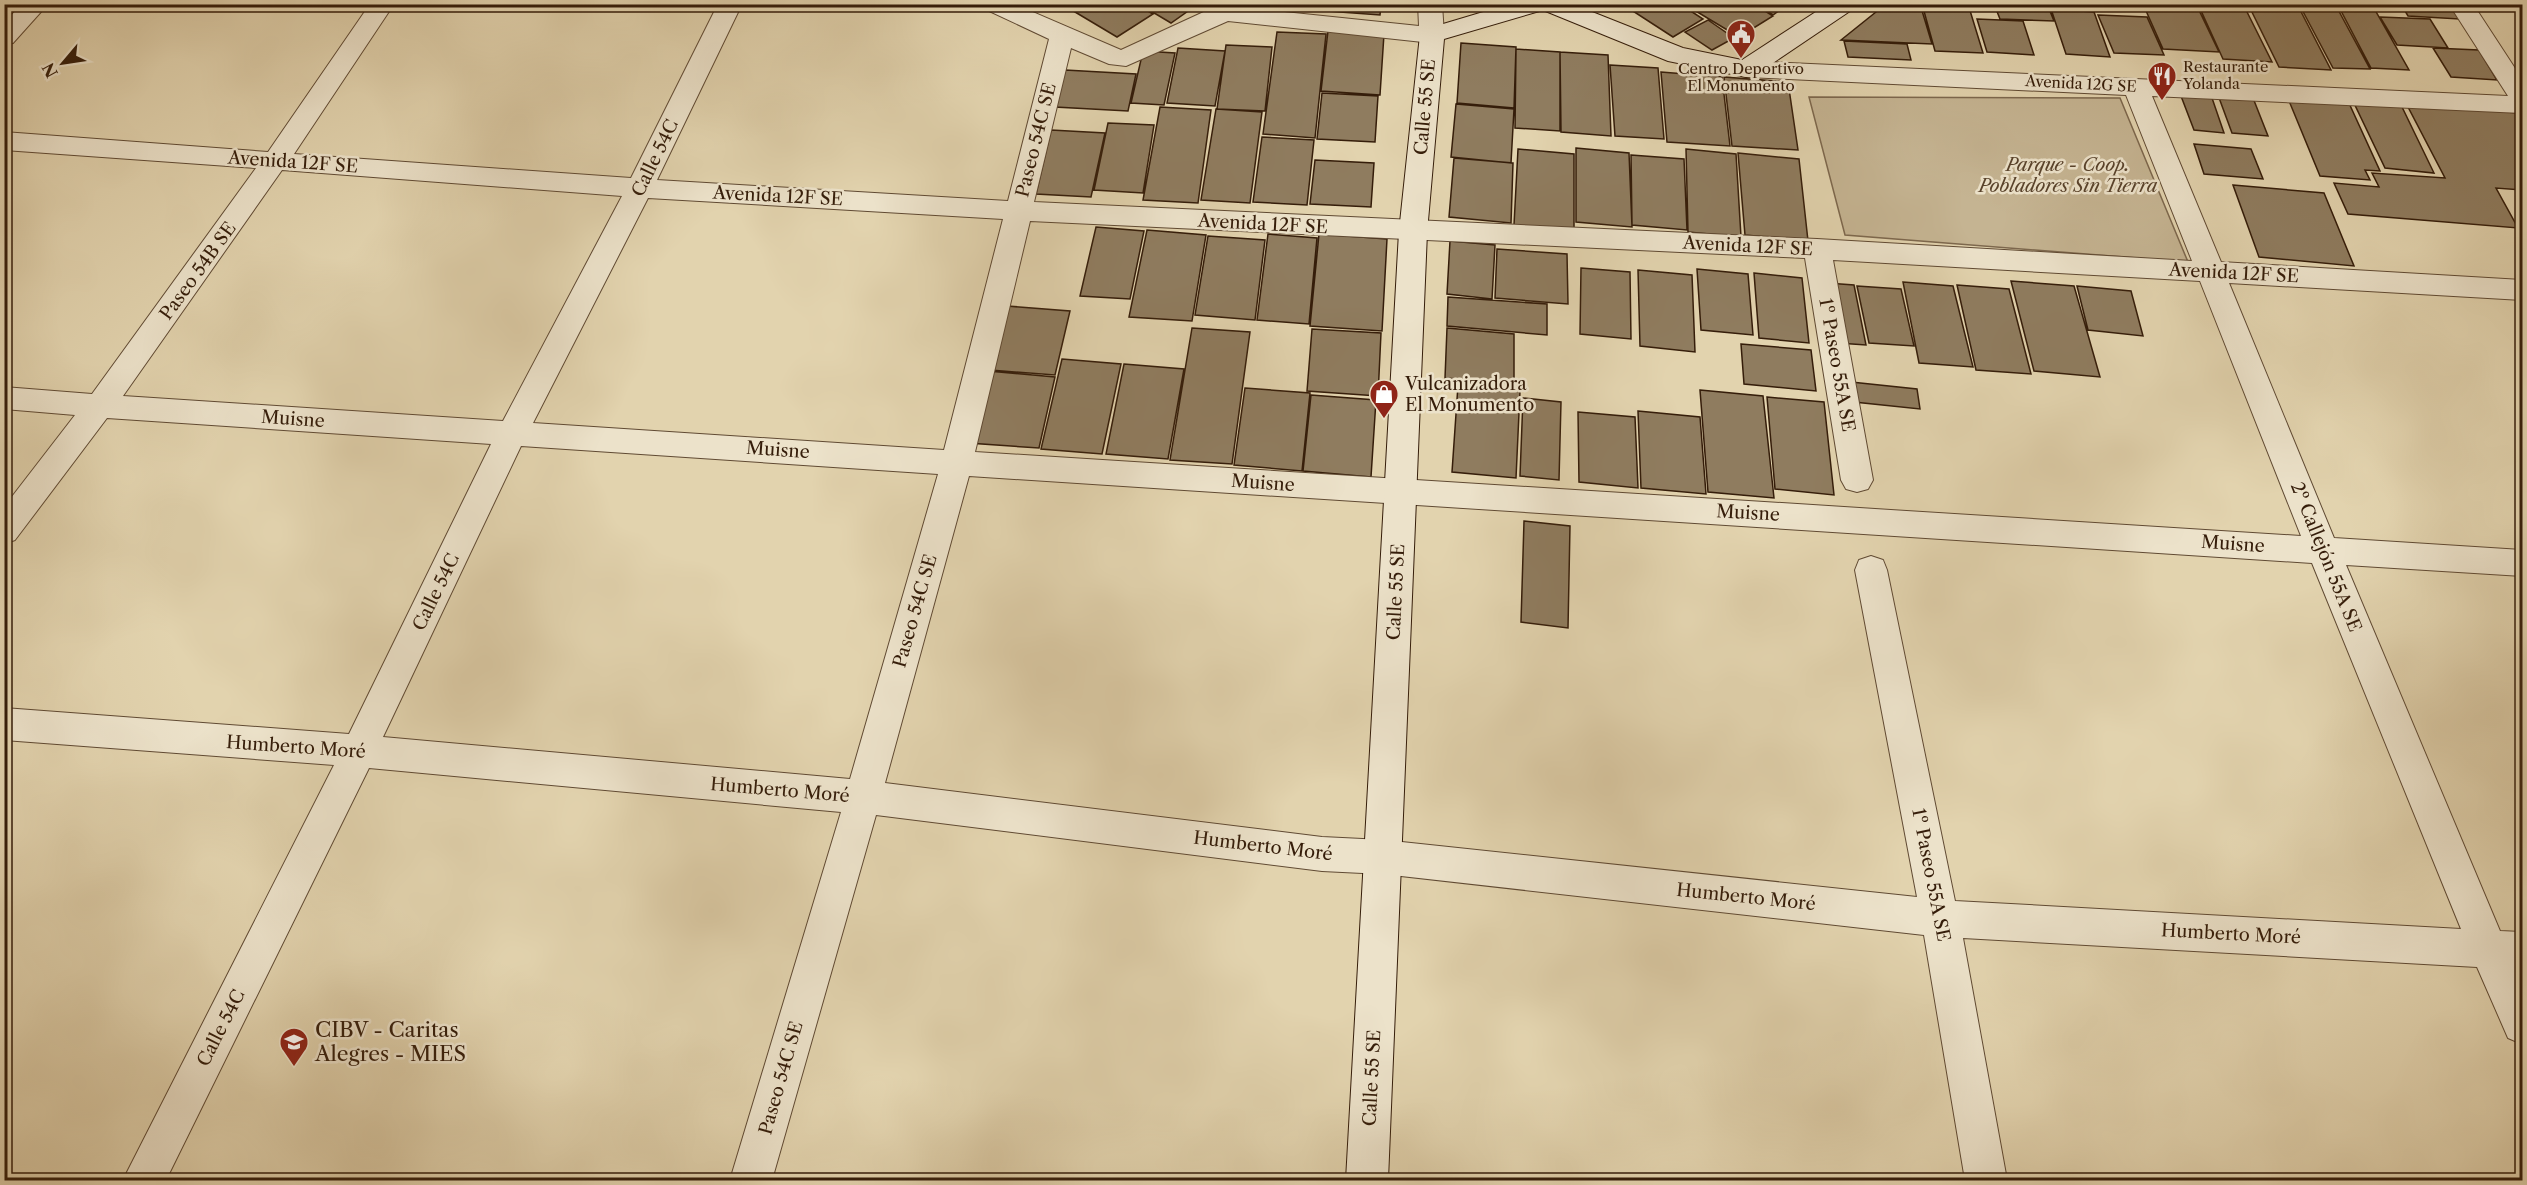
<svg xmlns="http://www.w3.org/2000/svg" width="2527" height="1185" viewBox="0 0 2527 1185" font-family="'Libre Caslon Text',serif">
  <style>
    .green { fill: #c5b492; stroke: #7d684e; stroke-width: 1.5 }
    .building { fill: #8f7c5f; stroke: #351d0a; stroke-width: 1.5 }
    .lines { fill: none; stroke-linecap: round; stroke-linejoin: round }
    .street-casing { stroke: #604a33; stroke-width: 2 }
    .secondary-casing { stroke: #351d0a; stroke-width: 2 }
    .street { fill: #ece2ca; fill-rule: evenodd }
    .secondary { fill: #ece2ca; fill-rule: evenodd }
    .labels { text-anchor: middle; stroke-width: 5; stroke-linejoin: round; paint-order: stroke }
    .far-poi-label { font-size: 15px; fill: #351d0a; stroke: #ece2ca; text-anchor: start }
    .far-street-label { font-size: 15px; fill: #351d0a; stroke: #ece2ca }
    .street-label { font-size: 18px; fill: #351d0a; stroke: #ece2ca }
    .park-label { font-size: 18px; font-style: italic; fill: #59432c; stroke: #ece2ca }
    .poi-label { font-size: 18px; fill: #351d0a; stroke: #ece2ca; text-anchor: start }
    .near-poi-label { font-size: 21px; fill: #351d0a; stroke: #ece2ca; text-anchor: start }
  </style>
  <rect width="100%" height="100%" fill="#e2d3ae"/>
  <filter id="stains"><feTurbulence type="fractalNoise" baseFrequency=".00333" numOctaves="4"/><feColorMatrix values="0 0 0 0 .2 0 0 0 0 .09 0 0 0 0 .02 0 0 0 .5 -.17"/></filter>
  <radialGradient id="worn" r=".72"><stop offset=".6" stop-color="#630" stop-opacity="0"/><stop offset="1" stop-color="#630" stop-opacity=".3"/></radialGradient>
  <path class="green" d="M 1809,97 L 2120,98 L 2188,262 L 1845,235 Z"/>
  <path class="building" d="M 1067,4 L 1136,4 L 1153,14 L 1117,37 L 1065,6 Z
    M 1139,4 L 1198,4 L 1171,23 Z
    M 1286,4 L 1381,4 L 1380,15 L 1286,8 Z
    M 1622,4 L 1680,4 L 1703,19 L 1673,37 Z
    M 1684,4 L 1754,4 L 1773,16 L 1739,37 Z
    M 1756,4 L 1788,4 L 1773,15 Z
    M 1886,4 L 1920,4 L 1932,44 L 1841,40 Z
    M 1922,4 L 1968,4 L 1983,53 L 1935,51 Z
    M 1994,4 L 2047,4 L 2054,21 L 2000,19 Z
    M 2049,4 L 2105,4 L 2108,9 L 2051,7 Z
    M 2143,4 L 2196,4 L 2219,52 L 2163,49 Z
    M 2198,4 L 2243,4 L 2272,62 L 2223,59 Z
    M 2248,4 L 2297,4 L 2331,70 L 2279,67 Z
    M 2299,4 L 2335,4 L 2370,69 L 2333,68 Z
    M 2401,4 L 2450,4 L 2459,19 L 2408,16 Z
    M 2339,7 L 2375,10 L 2409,70 L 2371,68 Z
    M 2051,9 L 2094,12 L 2110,57 L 2066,54 Z
    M 2098,15 L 2147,17 L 2164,55 L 2114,53 Z
    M 2380,17 L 2430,19 L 2448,48 L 2397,45 Z
    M 1977,19 L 2023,21 L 2034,55 L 1987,52 Z
    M 1708,20 L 1734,38 L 1712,50 L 1685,32 Z
    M 1328,31 L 1384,34 L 1380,95 L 1321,91 Z
    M 1277,32 L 1326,34 L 1315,138 L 1263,134 Z
    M 1844,41 L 1907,44 L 1911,60 L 1848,57 Z
    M 1461,43 L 1516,47 L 1514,108 L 1457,103 Z
    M 1226,45 L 1272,47 L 1265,111 L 1217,109 Z
    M 1178,48 L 1225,51 L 1215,106 L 1167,103 Z
    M 2433,48 L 2479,50 L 2497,80 L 2451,77 Z
    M 1516,49 L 1560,52 L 1560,131 L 1515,128 Z
    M 1143,51 L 1175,53 L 1164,105 L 1131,103 Z
    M 1560,52 L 1608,55 L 1611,136 L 1561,132 Z
    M 1610,65 L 1658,68 L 1664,139 L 1615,136 Z
    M 1065,70 L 1136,74 L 1128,111 L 1055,107 Z
    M 1661,72 L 1722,77 L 1730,146 L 1667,142 Z
    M 1724,77 L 1788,82 L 1798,150 L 1732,146 Z
    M 1322,93 L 1378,96 L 1375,142 L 1317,139 Z
    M 2218,95 L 2253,98 L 2268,136 L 2232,133 Z
    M 2181,96 L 2212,98 L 2224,133 L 2194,130 Z
    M 2287,96 L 2348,101 L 2380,171 L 2365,170 L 2370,180 L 2320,176 Z
    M 2353,101 L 2401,105 L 2434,173 L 2385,168 Z
    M 1456,104 L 1514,109 L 1511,163 L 1451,157 Z
    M 2407,105 L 2520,113 L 2522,118 L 2522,190 L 2496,188 L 2518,228 L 2348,214 L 2334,183 L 2379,187 L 2372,173 L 2445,178 Z
    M 1160,107 L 1211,110 L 1198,203 L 1143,200 Z
    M 1216,109 L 1262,112 L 1250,203 L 1201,200 Z
    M 1108,123 L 1154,125 L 1143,193 L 1094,190 Z
    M 1051,130 L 1105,133 L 1091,197 L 1036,194 Z
    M 1262,137 L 1314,140 L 1307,205 L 1253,202 Z
    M 2194,144 L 2251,149 L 2263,179 L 2204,174 Z
    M 1576,148 L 1629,153 L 1632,227 L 1576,222 Z
    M 1518,149 L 1574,154 L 1574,231 L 1514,225 Z
    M 1686,149 L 1736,154 L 1741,237 L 1688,232 Z
    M 1738,153 L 1799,159 L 1808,241 L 1745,235 Z
    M 1631,155 L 1684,159 L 1687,230 L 1632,225 Z
    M 1454,158 L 1513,163 L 1511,223 L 1449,217 Z
    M 1315,160 L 1374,163 L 1371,207 L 1310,204 Z
    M 2233,185 L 2324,193 L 2354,266 L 2259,257 Z
    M 1096,227 L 1144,231 L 1130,299 L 1080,296 Z
    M 1147,230 L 1206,235 L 1192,321 L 1129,317 Z
    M 1268,234 L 1317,238 L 1309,324 L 1257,320 Z
    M 1319,234 L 1387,239 L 1382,331 L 1310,326 Z
    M 1208,236 L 1265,240 L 1255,320 L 1195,315 Z
    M 1450,241 L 1495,245 L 1492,299 L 1447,294 Z
    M 1497,249 L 1567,254 L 1568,304 L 1495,298 Z
    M 1581,268 L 1630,272 L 1631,339 L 1580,334 Z
    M 1697,269 L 1748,274 L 1753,335 L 1701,330 Z
    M 1638,270 L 1692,275 L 1695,352 L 1640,346 Z
    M 1754,273 L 1802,278 L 1809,343 L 1759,338 Z
    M 2011,281 L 2074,286 L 2100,377 L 2034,371 Z
    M 1903,282 L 1953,286 L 1973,367 L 1919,363 Z
    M 1827,283 L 1854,285 L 1866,345 L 1838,343 Z
    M 1957,285 L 2009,289 L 2031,374 L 1976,370 Z
    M 1857,286 L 1901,289 L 1914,346 L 1869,343 Z
    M 2077,286 L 2131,291 L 2143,336 L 2088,330 Z
    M 1448,297 L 1547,304 L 1547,335 L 1447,326 Z
    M 1007,306 L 1070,311 L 1055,375 L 990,370 Z
    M 1192,328 L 1250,332 L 1232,464 L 1170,460 Z
    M 1447,328 L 1514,334 L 1514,384 L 1445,378 Z
    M 1312,329 L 1381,333 L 1378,396 L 1307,391 Z
    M 1741,344 L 1811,350 L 1816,391 L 1744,384 Z
    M 1062,359 L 1121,364 L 1102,454 L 1041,449 Z
    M 1124,364 L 1184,369 L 1168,459 L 1106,454 Z
    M 988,371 L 1055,377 L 1039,448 L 968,443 Z
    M 1851,382 L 1917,389 L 1920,409 L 1854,402 Z
    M 1458,385 L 1520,391 L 1516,478 L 1452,472 Z
    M 1245,388 L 1310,393 L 1302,471 L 1234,465 Z
    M 1700,390 L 1763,396 L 1774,498 L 1708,492 Z
    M 1311,395 L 1376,400 L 1371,477 L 1303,471 Z
    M 1767,397 L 1824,402 L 1834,495 L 1775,489 Z
    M 1523,398 L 1561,402 L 1559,480 L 1520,476 Z
    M 1638,411 L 1700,417 L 1706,494 L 1641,488 Z
    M 1578,412 L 1635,417 L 1638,488 L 1579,482 Z
    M 1524,521 L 1570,526 L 1568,628 L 1521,622 Z"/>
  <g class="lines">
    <g class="street-casing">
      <path id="street" d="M 22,4 L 48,4 L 13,43 L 4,45 L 4,23 Z
        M 370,4 L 394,4 L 294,154 L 631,178 L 718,4 L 742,4 L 657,180 L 1008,201 L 1049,39 L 985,9 L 981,4 L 1014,4 L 1121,50 L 1221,4 L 1249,4 L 1246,8 L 1419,26 L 1418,4 L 1442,4 L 1444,35 L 1441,40 L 1432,43 L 1228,21 L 1126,66 L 1109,64 L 1071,48 L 1034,202 L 1817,239 L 2192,261 L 2126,95 L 1746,77 L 1737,75 L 1734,69 L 1737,63 L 1746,61 L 2508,96 L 2449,4 L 2473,4 L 2522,79 L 2522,113 L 2152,96 L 2221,262 L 2522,280 L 2522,300 L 2229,283 L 2334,538 L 2522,550 L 2522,576 L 2346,565 L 2500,931 L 2522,932 L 2522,970 L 2518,970 L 2522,980 L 2522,1044 L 2508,1038 L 2477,967 L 1963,938 L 2007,1180 L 1965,1180 L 1924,935 L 1383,874 L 1322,871 L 876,815 L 772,1180 L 730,1180 L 841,812 L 369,768 L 166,1180 L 123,1180 L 334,765 L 4,740 L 4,708 L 349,734 L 491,444 L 107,418 L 15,540 L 4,544 L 4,507 L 75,415 L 4,409 L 4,387 L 92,394 L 256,168 L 4,150 L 4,132 L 268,152 ZM 282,170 L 622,196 L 503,421 L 123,396 ZM 648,198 L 1003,219 L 944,450 L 533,423 ZM 1030,221 L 1805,258 L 1841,480 L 1846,489 L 1857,492 L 1868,489 L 1873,480 L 1833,260 L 2200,281 L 2301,536 L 975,452 ZM 521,446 L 938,474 L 850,779 L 383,737 ZM 969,476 L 2312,563 L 2461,929 L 1955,901 L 1887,570 L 1883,560 L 1871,556 L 1859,560 L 1855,570 L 1917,897 L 1383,840 L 1322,837 L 885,783 Z"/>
    </g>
    <g class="secondary-casing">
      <path id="secondary" d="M 1510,4 L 1572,4 L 1683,48 L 1742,60 L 1828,4 L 1857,4 L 1853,9 L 1755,75 L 1746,77 L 1668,61 L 1543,10 L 1444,39 L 1427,232 L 1388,1180 L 1346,1180 L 1399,232 L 1420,35 L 1423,30 Z"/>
    </g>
    <use href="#street" class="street"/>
    <use href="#secondary" class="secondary"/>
  </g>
  <defs>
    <g id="civic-pin" transform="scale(1.5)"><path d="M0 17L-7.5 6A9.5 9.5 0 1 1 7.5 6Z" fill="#8f2418" stroke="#ece2ca"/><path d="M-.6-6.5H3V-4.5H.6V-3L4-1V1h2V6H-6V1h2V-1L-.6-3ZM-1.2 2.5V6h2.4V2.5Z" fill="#fff"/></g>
    <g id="restaurant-pin" transform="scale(1.5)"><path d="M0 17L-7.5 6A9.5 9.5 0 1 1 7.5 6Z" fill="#8f2418" stroke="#ece2ca"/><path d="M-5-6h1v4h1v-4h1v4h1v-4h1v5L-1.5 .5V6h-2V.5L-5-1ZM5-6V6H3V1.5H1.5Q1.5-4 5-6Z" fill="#fff"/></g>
    <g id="shop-pin" transform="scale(1.5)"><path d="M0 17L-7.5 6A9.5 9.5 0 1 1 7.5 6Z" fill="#8f2418" stroke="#ece2ca"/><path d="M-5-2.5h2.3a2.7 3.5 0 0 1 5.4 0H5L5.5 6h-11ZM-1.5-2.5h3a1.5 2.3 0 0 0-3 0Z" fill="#fff"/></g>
    <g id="school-pin" transform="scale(1.5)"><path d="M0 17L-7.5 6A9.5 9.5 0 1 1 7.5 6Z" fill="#8f2418" stroke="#ece2ca"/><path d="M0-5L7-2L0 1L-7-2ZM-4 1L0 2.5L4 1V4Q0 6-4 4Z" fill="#fff"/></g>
  </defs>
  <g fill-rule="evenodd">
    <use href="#civic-pin" x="1741" y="34"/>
    <use href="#restaurant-pin" x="2162" y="76"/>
    <use href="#shop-pin" x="1384" y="394"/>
    <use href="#school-pin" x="294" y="1042"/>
  </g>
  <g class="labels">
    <g class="far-poi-label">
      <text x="2183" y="72">Restaurante<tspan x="2183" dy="17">Yolanda</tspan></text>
      <text x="1741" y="74" text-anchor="middle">Centro Deportivo<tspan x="1741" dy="17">El Monumento</tspan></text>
    </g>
    <g class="far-street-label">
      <text transform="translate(2081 84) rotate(3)" y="5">Avenida 12G SE</text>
    </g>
    <g class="street-label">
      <text transform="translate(1425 107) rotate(-85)" y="6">Calle 55 SE</text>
      <text transform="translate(1036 140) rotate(-76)" y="6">Paseo 54C SE</text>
      <text transform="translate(655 158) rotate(-64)" y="6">Calle 54C</text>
      <text transform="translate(293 162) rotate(4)" y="6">Avenida 12F SE</text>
      <text transform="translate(778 196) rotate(3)" y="6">Avenida 12F SE</text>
      <text transform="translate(1263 224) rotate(3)" y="6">Avenida 12F SE</text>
      <text transform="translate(1748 246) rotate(3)" y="6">Avenida 12F SE</text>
      <text transform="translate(198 271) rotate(-54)" y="6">Paseo 54B SE</text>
      <text transform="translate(2234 273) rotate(3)" y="6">Avenida 12F SE</text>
      <text transform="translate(1837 365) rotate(80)" y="6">1º Paseo 55A SE</text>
      <text transform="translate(293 419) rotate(4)" y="6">Muisne</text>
      <text transform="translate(778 450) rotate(4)" y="6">Muisne</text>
      <text transform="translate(1263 483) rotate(4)" y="6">Muisne</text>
      <text transform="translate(1748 513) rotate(3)" y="6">Muisne</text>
      <text transform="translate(2233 544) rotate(4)" y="6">Muisne</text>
      <text transform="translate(2326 557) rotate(68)" y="6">2º Callejón 55A SE</text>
      <text transform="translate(436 592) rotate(-64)" y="6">Calle 54C</text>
      <text transform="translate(1396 592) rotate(-87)" y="6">Calle 55 SE</text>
      <text transform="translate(915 611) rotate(-74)" y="6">Paseo 54C SE</text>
      <text transform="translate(296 747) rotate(4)" y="6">Humberto Moré</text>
      <text transform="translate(780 790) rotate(5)" y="6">Humberto Moré</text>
      <text transform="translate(1263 846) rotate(7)" y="6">Humberto Moré</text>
      <text transform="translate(1931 875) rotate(79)" y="6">1º Paseo 55A SE</text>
      <text transform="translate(1746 897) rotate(6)" y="6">Humberto Moré</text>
      <text transform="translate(2231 934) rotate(3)" y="6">Humberto Moré</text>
      <text transform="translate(221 1028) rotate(-63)" y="6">Calle 54C</text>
      <text transform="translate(781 1078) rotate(-74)" y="6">Paseo 54C SE</text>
      <text transform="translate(1372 1078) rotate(-87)" y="6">Calle 55 SE</text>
    </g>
    <g class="park-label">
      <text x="2068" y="171">Parque - Coop.<tspan x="2068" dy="21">Pobladores Sin Tierra</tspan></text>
    </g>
    <g class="poi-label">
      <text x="1405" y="390">Vulcanizadora<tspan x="1405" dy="21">El Monumento</tspan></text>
    </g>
    <g class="near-poi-label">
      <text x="315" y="1037">CIBV - Caritas<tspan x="315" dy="24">Alegres - MIES</tspan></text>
    </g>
  </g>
  <rect width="2527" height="1185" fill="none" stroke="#e2d3ae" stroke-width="24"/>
  <rect x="6" y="6" width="2515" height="1173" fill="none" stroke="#351d0a" stroke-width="3"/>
  <rect x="12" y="12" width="2503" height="1161" fill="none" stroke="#351d0a" stroke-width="1.5"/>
  <g transform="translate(63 63) rotate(241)" stroke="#ece2ca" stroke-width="4.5" paint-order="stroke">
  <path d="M0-4.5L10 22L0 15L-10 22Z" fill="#351d0a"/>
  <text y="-9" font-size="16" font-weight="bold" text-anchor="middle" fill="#351d0a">N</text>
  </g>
  <rect width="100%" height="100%" filter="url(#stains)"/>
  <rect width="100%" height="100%" fill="url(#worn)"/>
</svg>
